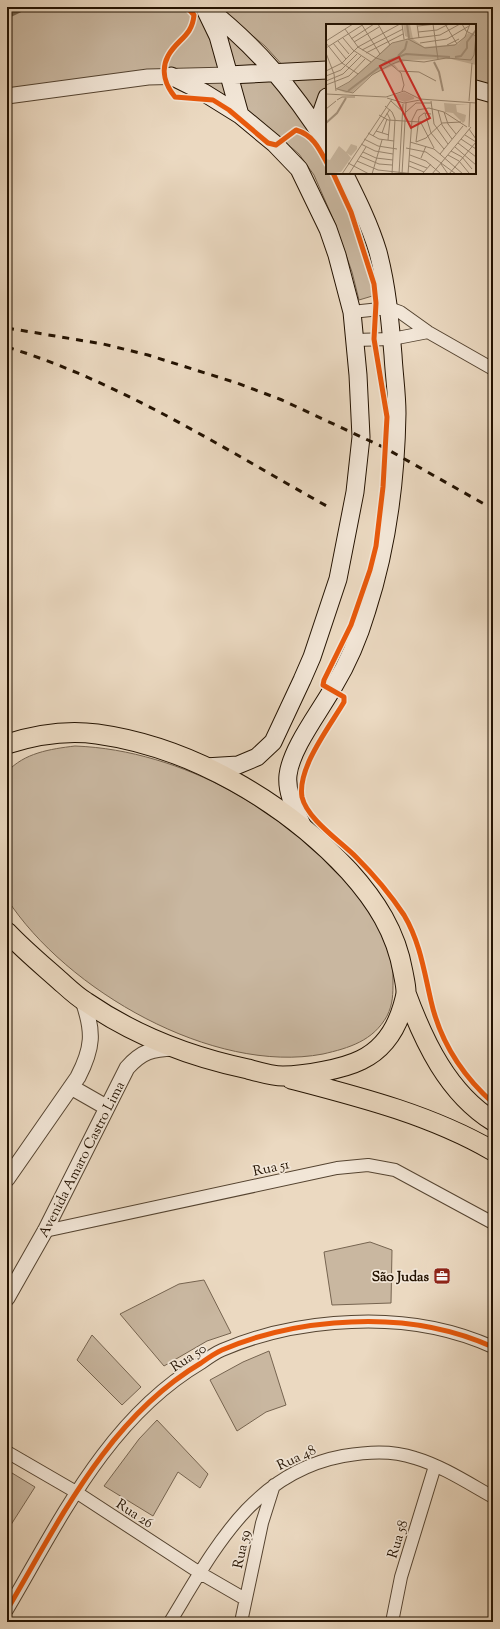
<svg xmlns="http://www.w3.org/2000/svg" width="500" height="1629" viewBox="0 0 500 1629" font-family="'Sorts Mill Goudy',serif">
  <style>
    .green { fill: #c9b7a0; stroke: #766450 }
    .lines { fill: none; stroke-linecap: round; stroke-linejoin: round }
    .stream { stroke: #72614d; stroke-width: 3.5 }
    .minor-casing { stroke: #554431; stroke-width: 14 }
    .tertiary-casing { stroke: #554431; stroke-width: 17 }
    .secondary-casing { stroke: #231201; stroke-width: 19 }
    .primary-casing { stroke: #231201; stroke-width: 21 }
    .minor { stroke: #f2e6d7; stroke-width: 12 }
    .tertiary { stroke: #f2e6d7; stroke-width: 15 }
    .secondary { stroke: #f2e6d7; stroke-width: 17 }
    .primary { stroke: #ebd9c1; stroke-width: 19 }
    .rail { stroke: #231201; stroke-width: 3; stroke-dasharray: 7 7; stroke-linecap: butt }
    .cycleway-casing { stroke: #f2e6d7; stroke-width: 8 }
    .cycleway { stroke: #e8590c; stroke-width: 5 }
    .labels { text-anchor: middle; stroke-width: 3.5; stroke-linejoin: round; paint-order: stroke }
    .street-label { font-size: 14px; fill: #231201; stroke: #f2e6d7 }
    .poi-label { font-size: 14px; font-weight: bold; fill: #231201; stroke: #f2e6d7; text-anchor: end }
    .inset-river { fill: none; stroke: #a79580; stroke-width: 2 }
    .inset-road { fill: none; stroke: #9b8974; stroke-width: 1 }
    .view { fill: #d62828; fill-opacity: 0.15; stroke: #d62828; stroke-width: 2 }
    .inset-edge { fill: none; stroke: #231201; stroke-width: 2 }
  </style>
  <rect width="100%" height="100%" fill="#ebd9c1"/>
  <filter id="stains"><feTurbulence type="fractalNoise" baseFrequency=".005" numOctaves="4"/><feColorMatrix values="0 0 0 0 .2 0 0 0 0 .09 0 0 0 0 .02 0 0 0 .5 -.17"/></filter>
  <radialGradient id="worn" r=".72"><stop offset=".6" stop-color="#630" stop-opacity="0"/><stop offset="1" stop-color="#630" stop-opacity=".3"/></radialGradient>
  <path class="green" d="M 7,7 L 200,7 L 277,76 L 327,74 L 327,123 L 323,144 L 327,153 L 327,173 L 338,173 C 356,211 374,252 379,294 L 359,300 L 352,272 L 334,221 L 314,175 L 299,154 L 255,116 L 232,104 L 164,79 L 7,99 Z
    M 218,7 L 493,7 L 493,89 L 475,84 L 475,25 L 327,25 L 327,67 L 285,68 L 265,46 Z
    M 75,746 C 129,748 183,765 231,791 C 291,824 395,905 393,981 C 393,994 393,1004 387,1016 C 373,1041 349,1048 323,1054 C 213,1075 66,990 7,899 L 7,772 C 24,753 50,749 75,746 Z
    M 370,1242 L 392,1250 L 391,1303 L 332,1305 L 324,1252 Z
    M 204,1280 L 231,1333 L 207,1341 L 164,1366 L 120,1314 L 179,1284 Z
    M 92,1335 L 141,1387 L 122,1405 L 77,1360 Z
    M 269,1351 L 286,1405 L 266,1412 L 237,1431 L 210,1380 L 243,1362 Z
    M 157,1420 L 208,1474 L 200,1488 L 178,1472 L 153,1516 L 104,1486 L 139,1439 Z
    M 12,1473 L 35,1487 L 7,1531 L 7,1482 Z"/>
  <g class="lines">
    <path class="stream" d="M 7,17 L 28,7"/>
    <g class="minor-casing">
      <path id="minor" d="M 352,312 L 389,308 L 400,312 L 428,332 L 493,369
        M 354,340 L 392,339 L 428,332
        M 45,1231 L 337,1168 L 368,1165 L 395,1170 L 493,1223
        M 7,1452 L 76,1492 L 200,1573 L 245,1599
        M 7,1610 C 60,1520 108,1418 201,1363 C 208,1358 215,1353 222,1350 C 257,1335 297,1326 334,1323 C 390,1318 442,1324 493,1347
        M 170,1622 C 214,1550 252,1473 343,1456 C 367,1452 391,1450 415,1458 C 442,1466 468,1483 493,1497
        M 241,1622 L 262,1523 L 274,1485
        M 392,1622 L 401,1577 L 435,1466"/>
    </g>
    <g class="tertiary-casing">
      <path id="tertiary" d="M 7,96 L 148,77 L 229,75
        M 71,1087 L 106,1107
        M 7,1179 L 78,1077 C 93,1048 94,1032 83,1001
        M 7,1298 L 45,1231 L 127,1068 C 142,1051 152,1049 174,1048"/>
    </g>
    <g class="secondary-casing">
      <path id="secondary" d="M 204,7 L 218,36 L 240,115 L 275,144 L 299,169 L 328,229 L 337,255 L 352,312 L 358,375 L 361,437 L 355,492 L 338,579 L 312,657 L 302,680 L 273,742 L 257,757 L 238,765 L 205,767
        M 206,7 C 258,48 292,89 327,144
        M 229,75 L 327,70
        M 171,76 L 203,92 L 240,115
        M 475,89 L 493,94
        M 321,135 L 320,117 L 327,97
        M 303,827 C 296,811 286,793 288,775 C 291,748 321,710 334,686 C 348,663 359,637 367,610 C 387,548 396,479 397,413 C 397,394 394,374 393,355 C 390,320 387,286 378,252 C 370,225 357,199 344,173"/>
    </g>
    <g class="primary-casing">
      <path id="primary" d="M 7,744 C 35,735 68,730 97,734 C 191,747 285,802 349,871 C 376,901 396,932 403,972 C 404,978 406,985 406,992 C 406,996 404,1002 403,1006 C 396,1030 384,1049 361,1060 C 343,1069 304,1076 283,1076 C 272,1076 259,1072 248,1069 C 191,1057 134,1035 86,1002 C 76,996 67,987 59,980 C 41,964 23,949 7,932
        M 406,993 C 424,1042 448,1093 493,1121
        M 291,1079 C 360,1097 431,1115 493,1151"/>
    </g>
    <use href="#minor" class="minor"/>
    <use href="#tertiary" class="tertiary"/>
    <use href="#secondary" class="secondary"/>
    <use href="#primary" class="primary"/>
    <path class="rail" d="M 7,328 L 103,344 L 148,355 L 237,383 L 282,400 L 385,448 L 493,509
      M 7,347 C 123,383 226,450 332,509"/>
    <g class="cycleway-casing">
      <path id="cycleway" d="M 187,7 L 194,15 C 192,37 177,39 168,56 C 160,71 166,86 175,97 L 213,100 L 229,110 L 268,143 L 276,145 L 296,130 C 313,135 319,148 327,163
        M 333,173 L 351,212 L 374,284 L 376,303 L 374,339 L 387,417 L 383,487 L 376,546 L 370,570 L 351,625 L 324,680 L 323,685 L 344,697 L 344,702 C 330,726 297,768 302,797 C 307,819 340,841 356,857 C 374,875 390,894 404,915 C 420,942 424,971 431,1001 C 440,1041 463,1076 493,1103
        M 7,1610 C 60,1520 108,1418 201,1363 C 208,1358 215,1353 222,1350 C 257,1335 297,1326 334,1323 C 390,1318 442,1324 493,1347"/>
    </g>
    <use href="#cycleway" class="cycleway"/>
  </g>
  <defs>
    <g id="office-square" transform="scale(0.9)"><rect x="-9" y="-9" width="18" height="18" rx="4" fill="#8f2418" stroke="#f2e6d7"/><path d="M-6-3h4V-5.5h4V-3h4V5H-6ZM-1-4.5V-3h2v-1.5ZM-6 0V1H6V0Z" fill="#fff"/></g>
  </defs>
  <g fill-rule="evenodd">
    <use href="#office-square" x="442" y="1276"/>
  </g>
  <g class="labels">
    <g class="street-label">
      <text transform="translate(81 1159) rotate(-63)" y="5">Avenida Amaro Castro Lima</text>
      <text transform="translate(271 1167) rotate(-12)" y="5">Rua 51</text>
      <text transform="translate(188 1357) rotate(-33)" y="5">Rua 50</text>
      <text transform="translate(296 1457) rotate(-25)" y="5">Rua 48</text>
      <text transform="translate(135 1513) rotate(33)" y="5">Rua 26</text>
      <text transform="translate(397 1539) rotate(-73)" y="5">Rua 58</text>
      <text transform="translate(241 1549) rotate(-78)" y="5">Rua 59</text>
    </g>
    <g class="poi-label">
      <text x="429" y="1281">São Judas</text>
    </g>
  </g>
  <g transform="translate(326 24)">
    <rect width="150" height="150" fill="#ebd9c1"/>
    <path d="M 77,0 L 84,0 L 87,15 L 98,23 L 132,20 L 142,9 L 150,12 L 150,41 L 125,35 L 83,36 L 68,40 L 73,46 L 66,42 L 45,51 L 27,68 L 20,69 L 10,65 L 22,59 L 64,20 L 83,14 L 79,12 ZM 78,68 L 88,73 L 88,75 L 79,78 L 70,75 L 69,71 ZM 118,79 L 143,81 L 130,81 L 131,88 L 140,91 L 139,97 L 137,99 L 127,89 L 119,88 ZM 25,120 L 31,122 L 31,125 L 25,132 L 21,129 L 25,134 L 15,148 L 0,150 L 0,135 L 4,136 L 13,122 L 20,128 Z" fill="#c9b7a0"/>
    <path class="inset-river" d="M 81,0 L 83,14M 72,32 L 79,25 L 81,17M 129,33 L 135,32 L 141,24 L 141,18 L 150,6M 62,37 L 80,30 L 124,33M 108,38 L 113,48 L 117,67M 22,67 L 60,38M 0,99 L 11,89 L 20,74"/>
    <path class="inset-road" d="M 52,0 L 64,21M 76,0 L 78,15M 91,0 L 93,14M 107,0 L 112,35M 119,0 L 131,20M 136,0 L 140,7 L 150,12M 36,1 L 54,30M 92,2 L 110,0M 92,8 L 111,6 L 123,0M 17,14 L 27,26 L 45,38M 25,15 L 48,0M 82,15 L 114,11 L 134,0M 0,17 L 27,0M 12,17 L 23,30M 28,18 L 53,3M 0,19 L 16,39 L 32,50M 7,19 L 20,35M 94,19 L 121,15 L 143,2M 121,21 L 133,15M 0,24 L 38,0M 36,26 L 77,5M 0,29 L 8,50 L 10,67M 40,29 L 77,10M 64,41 L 76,36 L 98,38 L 120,34 L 145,36 L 148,31 L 150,11M 0,47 L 16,39 L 32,23 L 74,0M 73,47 L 93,48 L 110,57M 0,52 L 15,46 L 31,30M 0,57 L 17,50 L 35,32M 0,61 L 23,52 L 39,35M 10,65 L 23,58 L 50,34 L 32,23 L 19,5M 11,65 L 27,69M 76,67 L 78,61 L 75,49 L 62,38 L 50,34 L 54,30 L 66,19 L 82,15 L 99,24 L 129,21 L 139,13 L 144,0M 27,69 L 46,51 L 64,41M 0,70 L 60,73 L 78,67 L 94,75 L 150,79M 61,74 L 78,79 L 94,76M 11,76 L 16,73 L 29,73M 65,77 L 77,88M 105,77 L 108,100 L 122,120M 143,77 L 146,39M 59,82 L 66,88 L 69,95 L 66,150M 0,85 L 10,77M 112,86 L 116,101 L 126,115M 80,88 L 90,79 L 105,79M 118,88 L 122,100 L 130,110M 61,89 L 64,95 L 62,116M 99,89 L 105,109 L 118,125M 105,90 L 98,89 L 93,93 L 90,118 L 100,114 L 116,99 L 135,98M 53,91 L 62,96 L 94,98M 94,97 L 108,124M 143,103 L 144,79M 143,105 L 150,115M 50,107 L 63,111M 42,109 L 53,115 L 68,117M 56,109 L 61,95M 139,111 L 150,118M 47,112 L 64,85M 38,115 L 52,122 L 71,125M 135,115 L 150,125M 84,118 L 108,125 L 137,150M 132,119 L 150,133M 35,120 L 49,127 L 67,130M 129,123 L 150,141M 80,124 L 100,128 L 130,150M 125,127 L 136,133 L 146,145M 37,128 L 50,134 L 67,136M 114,130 L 137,102M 84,131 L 100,137 L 115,150M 122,131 L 133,137 L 143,149M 34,132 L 53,140 L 66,141M 95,134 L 100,122M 31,137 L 52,146 L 89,150M 83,137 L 101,144M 22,139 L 43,150M 115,140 L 122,150M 83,142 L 98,148M 97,149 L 105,140M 16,150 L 66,75M 23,150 L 40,123M 46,150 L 56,116M 73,150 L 77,80M 76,150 L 80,79M 82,150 L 86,96 L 91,86 L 103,84 L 118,88 L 141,103M 106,150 L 145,103M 123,150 L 150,118"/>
    <path class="view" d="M 73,33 L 104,94 L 85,104 L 54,42 Z"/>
    <rect width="150" height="150" class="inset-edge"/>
  </g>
  <rect width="500" height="1629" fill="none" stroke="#ebd9c1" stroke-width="24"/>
  <rect x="8" y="8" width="484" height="1613" fill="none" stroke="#231201" stroke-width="2"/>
  <rect x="12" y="12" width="476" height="1605" fill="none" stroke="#231201"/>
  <rect width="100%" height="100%" filter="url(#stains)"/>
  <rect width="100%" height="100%" fill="url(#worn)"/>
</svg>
